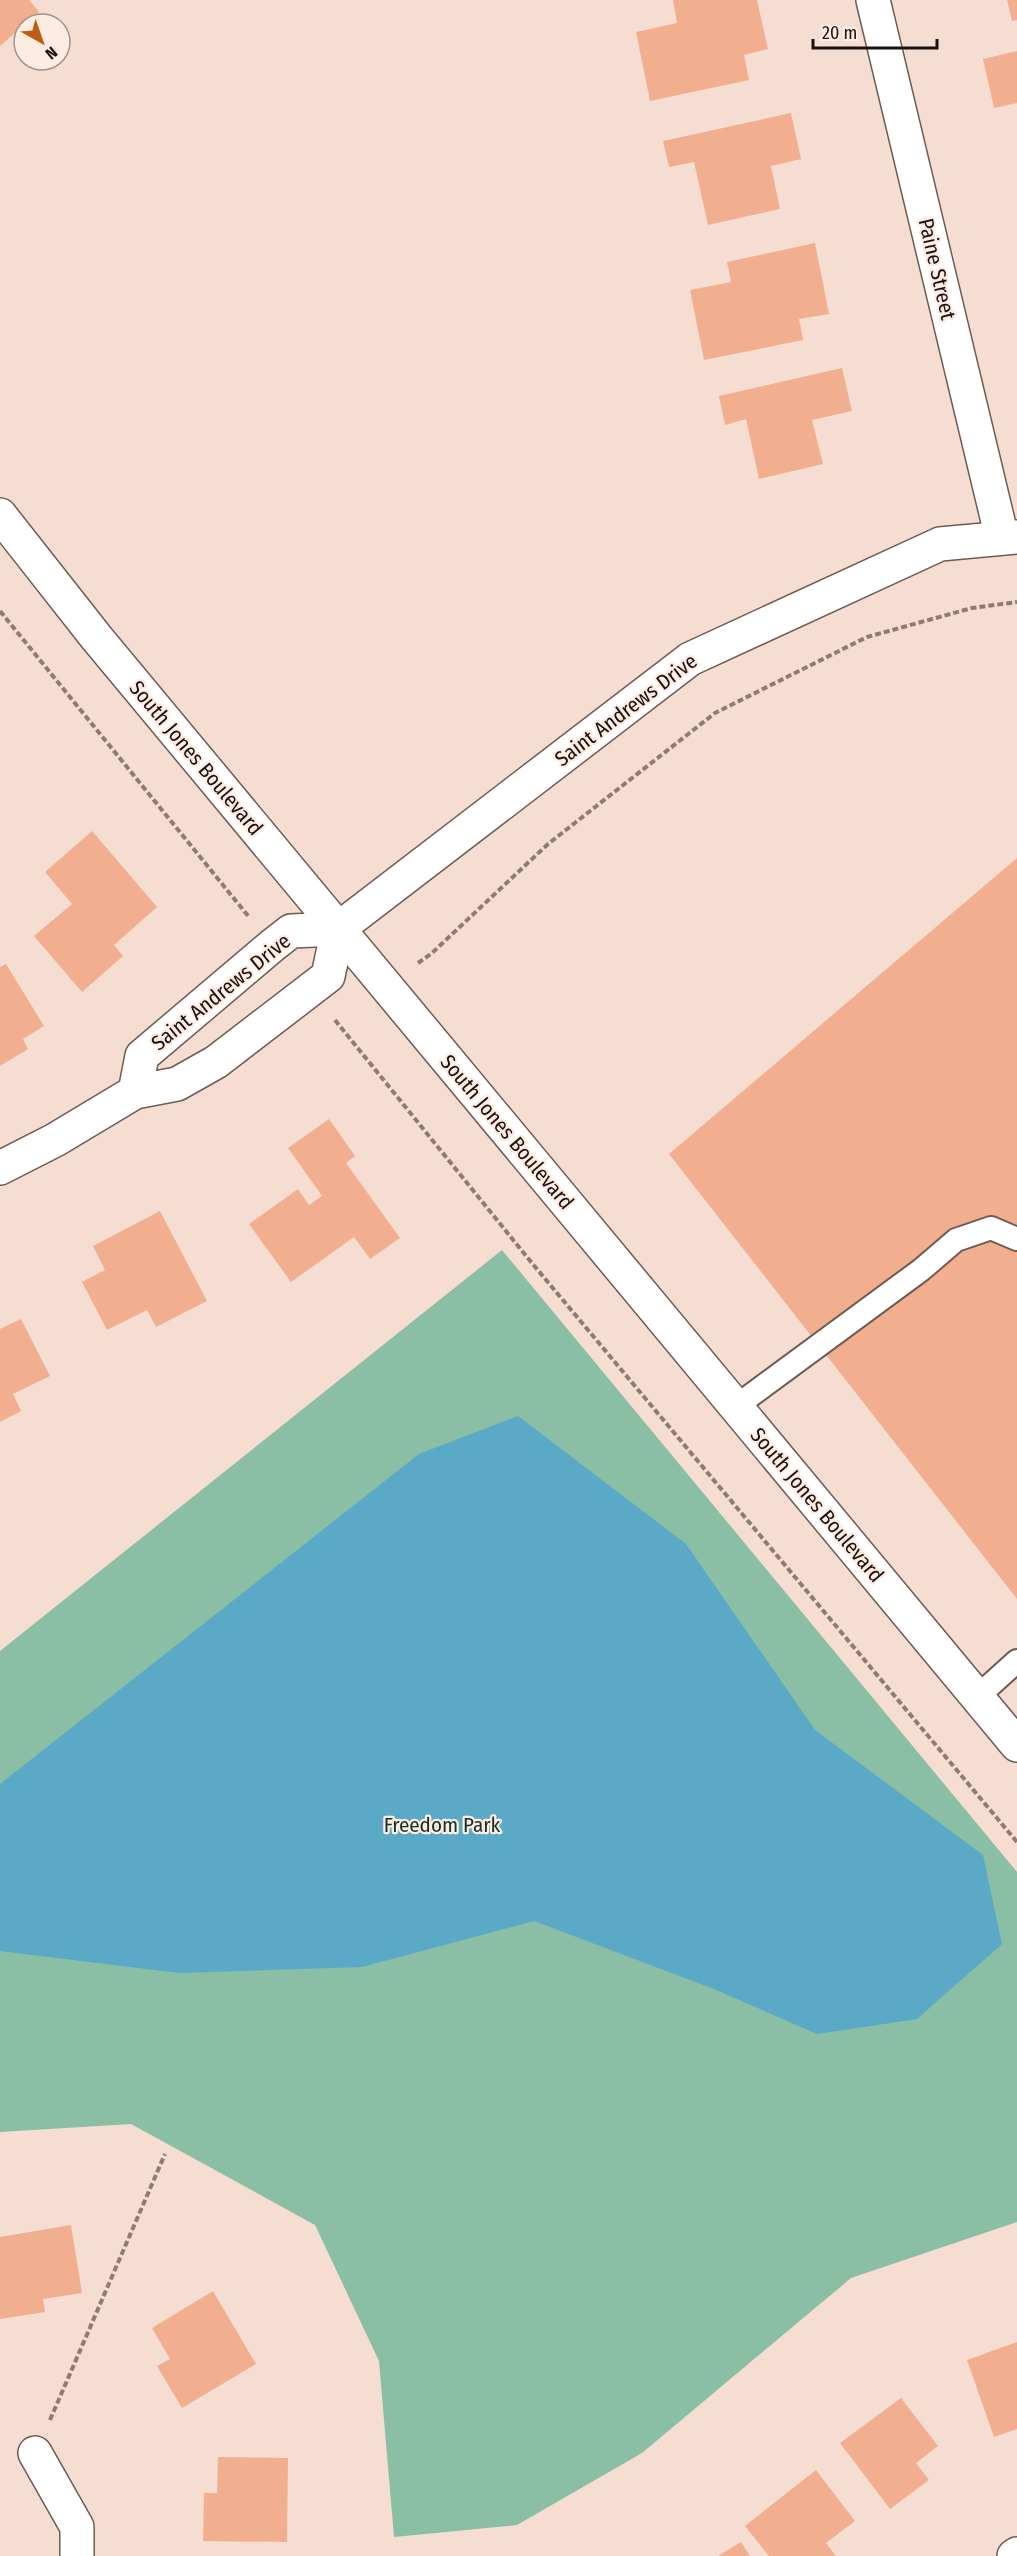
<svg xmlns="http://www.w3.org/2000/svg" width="1017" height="2556" viewBox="0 0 1017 2556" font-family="'Fira Sans Condensed',sans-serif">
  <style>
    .green { fill: #8abea5 }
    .water { fill: #5aa9c7 }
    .building { fill: #f2af90 }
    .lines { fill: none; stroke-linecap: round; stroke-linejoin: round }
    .service-casing { stroke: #6f5b51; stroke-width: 26 }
    .minor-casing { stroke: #6f5b51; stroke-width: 36 }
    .tertiary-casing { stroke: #6f5b51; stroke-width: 36 }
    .path { stroke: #8d7c75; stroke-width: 4; stroke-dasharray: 6 3; stroke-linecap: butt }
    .service { stroke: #fff; stroke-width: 22 }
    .minor { stroke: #fff; stroke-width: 33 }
    .tertiary { stroke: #fff; stroke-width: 33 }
    .labels { text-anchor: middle; stroke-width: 4.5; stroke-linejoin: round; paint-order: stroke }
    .street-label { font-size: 21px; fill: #19110e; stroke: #feebe2 }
    .park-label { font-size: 21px; fill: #113325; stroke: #feebe2 }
  </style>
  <rect width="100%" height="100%" fill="#f5ddd2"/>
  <path class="green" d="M 502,1250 L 1017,1872 L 1017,2222 L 851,2278 L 642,2453 L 517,2525 L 394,2537 L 379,2361 L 315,2225 L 131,2124 L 0,2132 L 0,1651 Z"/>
  <path class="water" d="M 518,1416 L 686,1544 L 815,1730 L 983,1855 L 1002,1944 L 917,2019 L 817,2034 L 714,1989 L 534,1921 L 362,1967 L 179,1973 L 0,1951 L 0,1784 L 419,1454 Z"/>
  <path class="building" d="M 0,0 L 29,0 L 39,12 L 0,46 Z
    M 673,0 L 757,0 L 768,49 L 744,55 L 749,80 L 650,101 L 636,32 L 677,23 Z
    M 1007,0 L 1017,0 L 1017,20 L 1012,21 Z
    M 1017,51 L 1017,103 L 994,108 L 983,59 Z
    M 791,113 L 801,159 L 771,166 L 780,209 L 708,225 L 694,162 L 669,167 L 663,141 Z
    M 815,243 L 829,314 L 799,319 L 803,340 L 704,360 L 690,290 L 731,282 L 727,262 Z
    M 842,368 L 852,411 L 812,420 L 823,464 L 759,479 L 746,419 L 725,425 L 719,396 Z
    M 92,831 L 157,907 L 114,945 L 123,956 L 82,992 L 34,936 L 72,904 L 45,872 Z
    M 1017,858 L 1017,1599 L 669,1154 Z
    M 6,964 L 44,1026 L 23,1039 L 28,1049 L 0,1066 L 0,967 Z
    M 329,1119 L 355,1156 L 346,1163 L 400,1238 L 370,1259 L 354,1237 L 291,1282 L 249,1224 L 298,1189 L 309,1205 L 322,1196 L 288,1148 Z
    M 160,1211 L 207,1301 L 156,1327 L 147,1310 L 107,1330 L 82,1282 L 105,1270 L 93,1246 Z
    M 21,1319 L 50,1376 L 13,1394 L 21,1411 L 0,1422 L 0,1329 Z
    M 71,2225 L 82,2293 L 43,2299 L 45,2312 L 0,2319 L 0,2237 Z
    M 213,2291 L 256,2364 L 182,2408 L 157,2366 L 170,2359 L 152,2328 Z
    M 1017,2342 L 1017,2429 L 994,2437 L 967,2360 Z
    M 901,2398 L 938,2446 L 916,2463 L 929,2480 L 890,2509 L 840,2443 Z
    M 218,2457 L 288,2458 L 287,2542 L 203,2541 L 204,2493 L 217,2493 Z
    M 816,2470 L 855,2521 L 826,2543 L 836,2556 L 769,2556 L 745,2526 Z
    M 741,2542 L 750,2556 L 718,2556 Z"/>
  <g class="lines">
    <g class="service-casing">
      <path id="service" d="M 735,1407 L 921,1270 L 956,1240 L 991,1228 L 1017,1239
        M 977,1697 L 1017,1661"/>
    </g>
    <g class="minor-casing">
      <path id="minor" d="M 873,0 L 1002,538
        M 0,1168 L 55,1140 L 135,1092 L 177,1084 L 216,1062 L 328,976 L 338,929 L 291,931 L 273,945 L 142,1056 L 135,1092
        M 35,2453 L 77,2527 L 77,2556
        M 1014,2556 L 1017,2554"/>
    </g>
    <g class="tertiary-casing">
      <path id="tertiary" d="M 0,515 L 96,637 L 1017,1745
        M 338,929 L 690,659 L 940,544 L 1017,537"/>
    </g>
    <path class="path" d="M 0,611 L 249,917
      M 418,963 L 432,953 L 548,844 L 715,713 L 867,637 L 972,608 L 1017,602
      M 335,1020 L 531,1262 L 1017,1842
      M 50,2420 L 165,2154"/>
    <use href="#service" class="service"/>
    <use href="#minor" class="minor"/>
    <use href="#tertiary" class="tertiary"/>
  </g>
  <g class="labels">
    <g class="street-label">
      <text transform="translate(937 269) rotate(77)" y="7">Paine Street</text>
      <text transform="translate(626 710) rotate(-37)" y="7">Saint Andrews Drive</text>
      <text transform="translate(196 758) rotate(50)" y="7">South Jones Boulevard</text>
      <text transform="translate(221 992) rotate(-39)" y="7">Saint Andrews Drive</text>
      <text transform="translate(507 1132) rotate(50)" y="7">South Jones Boulevard</text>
      <text transform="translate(817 1505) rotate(50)" y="7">South Jones Boulevard</text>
    </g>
    <g class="park-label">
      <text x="442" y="1832">Freedom Park</text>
    </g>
  </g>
  <g transform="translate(42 42) rotate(140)"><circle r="28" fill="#feebe2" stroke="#a2948d" stroke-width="1.5"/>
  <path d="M0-4.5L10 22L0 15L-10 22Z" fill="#bc5e12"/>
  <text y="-9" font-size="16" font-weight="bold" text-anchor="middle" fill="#19110e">N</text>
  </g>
  <path d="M813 39v9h124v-9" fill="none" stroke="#19110e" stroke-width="3"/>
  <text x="822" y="39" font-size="18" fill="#19110e" stroke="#feebe2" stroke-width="4.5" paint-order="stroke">20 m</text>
</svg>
